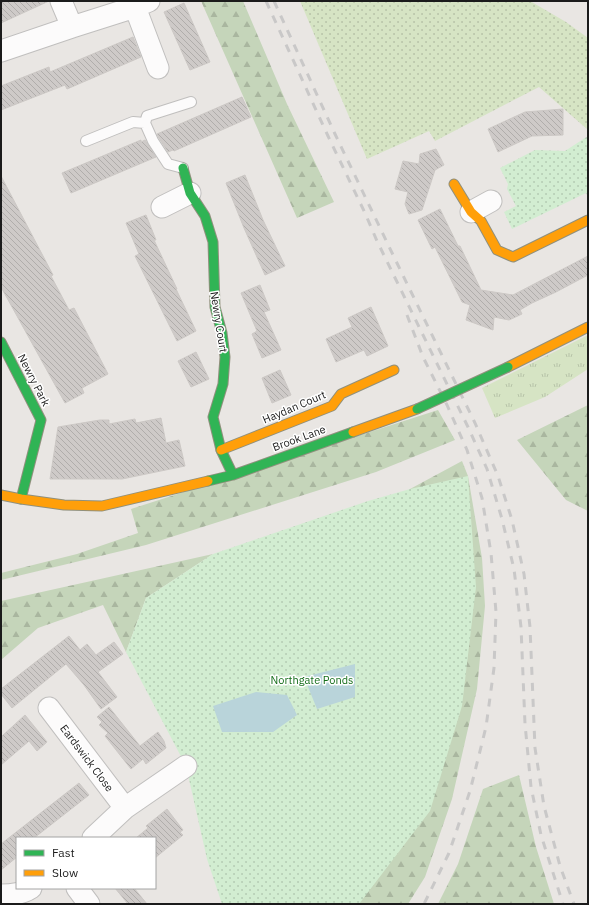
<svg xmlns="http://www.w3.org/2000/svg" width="589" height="905" viewBox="0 0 589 905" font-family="'IBM Plex Sans',sans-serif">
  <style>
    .grass { fill: url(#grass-tufts) }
    .forest { fill: url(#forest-firs) }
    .park { fill: url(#park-dots) }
    .garden { fill: url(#garden-dots) }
    .water { fill: #b9d4da }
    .building { fill: url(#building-back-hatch); stroke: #ccc8c5 }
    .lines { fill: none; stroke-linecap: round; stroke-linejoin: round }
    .lane-casing { stroke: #c0bfbe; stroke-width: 12 }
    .street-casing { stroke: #c0bfbe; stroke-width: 23 }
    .fast-casing { stroke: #90907d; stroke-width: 11 }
    .slow-casing { stroke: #90907d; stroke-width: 11 }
    .lane { stroke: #fcfbfb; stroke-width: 10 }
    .street { stroke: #fcfbfb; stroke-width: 21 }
    .fast { stroke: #30b455; stroke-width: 9 }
    .slow { stroke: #ff9f0a; stroke-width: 9 }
    .rail { stroke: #c9c8c8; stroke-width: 3; stroke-dasharray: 8 8; stroke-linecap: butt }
    .fast-bridge-casing { stroke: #90907d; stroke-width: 11; stroke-linecap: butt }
    .fast-bridge { stroke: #30b455; stroke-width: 9 }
    .labels { text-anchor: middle; stroke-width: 3; stroke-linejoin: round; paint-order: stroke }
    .street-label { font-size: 11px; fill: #1b1b1b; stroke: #fff }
    .park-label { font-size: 11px; fill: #146d19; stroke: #fff }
  </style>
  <defs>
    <pattern id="grass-tufts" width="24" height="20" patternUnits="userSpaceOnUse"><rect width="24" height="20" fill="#d6e4c4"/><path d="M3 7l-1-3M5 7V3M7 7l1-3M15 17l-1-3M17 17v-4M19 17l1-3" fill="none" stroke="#b7c3a8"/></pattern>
    <pattern id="forest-firs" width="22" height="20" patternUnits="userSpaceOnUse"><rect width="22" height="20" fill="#c5d5ba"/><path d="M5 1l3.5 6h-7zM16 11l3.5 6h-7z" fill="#a9b69f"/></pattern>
    <pattern id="park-dots" width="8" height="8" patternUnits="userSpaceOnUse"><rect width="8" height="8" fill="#d2edd1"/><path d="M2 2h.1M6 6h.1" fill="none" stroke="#b4cbb3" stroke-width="1.8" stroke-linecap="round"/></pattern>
    <pattern id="garden-dots" width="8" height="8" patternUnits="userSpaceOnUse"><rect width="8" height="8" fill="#d6e4c4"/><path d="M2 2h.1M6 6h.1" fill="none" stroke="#b7c3a8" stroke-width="1.8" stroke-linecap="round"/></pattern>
    <pattern id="building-back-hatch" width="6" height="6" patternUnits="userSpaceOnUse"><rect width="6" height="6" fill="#cecac8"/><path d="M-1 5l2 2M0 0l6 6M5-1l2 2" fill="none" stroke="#b0adab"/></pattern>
  </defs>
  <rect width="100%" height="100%" fill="#e9e6e3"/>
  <path class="grass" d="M 588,335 L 588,369 L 545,397 L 495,418 L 482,388 Z"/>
  <path class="forest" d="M 201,1 L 243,1 L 287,104 L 334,202 L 297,218 Z
    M 588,405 L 588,511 L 566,500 L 517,440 Z
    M 438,410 L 455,440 L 376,472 L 146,545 L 1,580 L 1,573 L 77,554 L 138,533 L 131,509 Z
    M 462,461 L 468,476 L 482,558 L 485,606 L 477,689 L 452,799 L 425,877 L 408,904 L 274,904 L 410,489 Z
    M 213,554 L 146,598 L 126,652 L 103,605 L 38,628 L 1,660 L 1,601 Z
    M 519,775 L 536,847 L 554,904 L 438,904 L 458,864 L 483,789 Z"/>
  <path class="park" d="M 588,136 L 588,197 L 586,193 L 512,229 L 504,212 L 516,206 L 507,189 L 508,184 L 500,168 L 535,150 L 565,151 Z
    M 468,476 L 476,587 L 462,706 L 430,811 L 359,904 L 222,904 L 207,859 L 186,766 L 126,652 L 146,598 L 213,554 L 368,501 L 410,489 Z"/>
  <path class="garden" d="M 300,1 L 530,1 L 566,22 L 588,38 L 588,130 L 539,87 L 435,141 L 429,131 L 367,159 Z"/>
  <path class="water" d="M 355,664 L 355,697 L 317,709 L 304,677 Z
    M 256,692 L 287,695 L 297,715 L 273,732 L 222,732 L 213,706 Z"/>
  <path class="building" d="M 1,1 L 49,1 L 1,23 Z
    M 184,3 L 210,62 L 190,70 L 164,12 Z
    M 133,37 L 141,57 L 67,89 L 65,85 L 1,110 L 1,86 L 49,67 L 50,72 Z
    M 242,97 L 251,117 L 174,151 L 173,150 L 168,152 L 159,138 L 157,134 Z
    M 563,109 L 563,135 L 532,136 L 498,152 L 488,129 L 525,112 Z
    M 141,140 L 141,142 L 145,140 L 156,157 L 71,193 L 62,173 Z
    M 436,149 L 444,165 L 435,170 L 422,210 L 409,214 L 405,204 L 408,192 L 395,189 L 403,161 L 419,164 L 420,154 Z
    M 245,175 L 263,220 L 285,266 L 265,275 L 244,228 L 226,183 Z
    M 1,176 L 53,275 L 51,276 L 69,310 L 74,308 L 108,374 L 82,388 L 84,393 L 65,403 L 1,287 Z
    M 440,209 L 458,246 L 460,246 L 481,290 L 513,295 L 588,256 L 588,275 L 556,292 L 532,303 L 520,310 L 522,314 L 509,320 L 494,317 L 493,330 L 466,320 L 470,305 L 462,302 L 435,247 L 432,249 L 418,220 Z
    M 146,215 L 156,240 L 154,240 L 177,289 L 176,289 L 196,331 L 177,341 L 135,256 L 139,254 L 126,223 Z
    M 260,285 L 270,310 L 264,312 L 281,350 L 262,358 L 252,334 L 257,331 L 241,293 Z
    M 371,307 L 388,346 L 367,356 L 364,350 L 336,362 L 326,339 L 352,327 L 348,318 Z
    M 196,352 L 209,379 L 191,387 L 178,361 Z
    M 280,370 L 291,395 L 272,403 L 262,378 Z
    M 161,418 L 166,443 L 179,440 L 185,466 L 122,479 L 50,479 L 58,427 L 100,420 L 109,420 L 109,424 L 135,419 L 136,423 Z
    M 69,636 L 80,650 L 87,644 L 96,655 L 114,642 L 123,654 L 98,672 L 117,697 L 101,709 L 84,685 L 66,664 L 12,708 L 1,694 L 1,689 Z
    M 109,707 L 140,746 L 158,732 L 164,741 L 166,748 L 146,764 L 143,759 L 131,769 L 105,736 L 108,733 L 99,725 L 102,722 L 97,717 Z
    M 25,715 L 47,742 L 37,751 L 29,741 L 1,765 L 1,737 Z
    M 79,783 L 89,795 L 34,838 L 17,838 L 17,857 L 1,870 L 1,844 Z
    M 167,809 L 183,830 L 180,832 L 183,835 L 155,858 L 155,838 L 136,838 L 148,828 L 146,826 Z
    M 115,888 L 134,888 L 147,904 L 128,904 Z"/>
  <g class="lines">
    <g class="lane-casing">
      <path id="lane" d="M 86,141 L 133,122 L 145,123
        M 183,168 L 168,164 L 153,141 L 145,123 L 147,116 L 191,102"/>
    </g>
    <g class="street-casing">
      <path id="street" d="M 135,7 L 158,68
        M 72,27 L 135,7 L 149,1
        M 1,51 L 72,27 L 61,1
        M 162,207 L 190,193
        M 471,212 L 491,201
        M 49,708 L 125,808
        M 93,838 L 125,808 L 186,766
        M 77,888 L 89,904
        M 1,895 C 12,895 22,894 31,888"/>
    </g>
    <g class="fast-casing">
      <path id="fast" d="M 183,168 L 190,193 L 205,216 L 213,242 L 215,307 L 222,333 L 225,357 L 223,384 L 213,417 L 221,450 L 233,475
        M 1,342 L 41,420 L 21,499
        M 208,481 L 233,475 L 353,432"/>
    </g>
    <g class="slow-casing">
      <path id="slow" d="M 454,184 L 471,212 L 481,221 L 497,250 L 513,257 L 588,220
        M 508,367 L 588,327
        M 353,432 L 417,409
        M 221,450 L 332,406 L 341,394 L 394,370
        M 1,495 L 21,499 L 64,505 L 102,506 L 208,481"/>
    </g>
    <use href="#lane" class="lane"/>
    <use href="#street" class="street"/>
    <use href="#fast" class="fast"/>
    <use href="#slow" class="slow"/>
    <path class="rail" d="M 266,1 L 328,136 L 365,213 L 377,241 L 468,427 L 487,469 L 502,519 L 514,569 L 521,627 L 525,724 L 531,787 L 541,835 L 563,904
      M 274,1 L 335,134 L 395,259 L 475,423 L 498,476 L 512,520 L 524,574 L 530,627 L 535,748 L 544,806 L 560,866 L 574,904
      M 407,315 L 423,357 L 447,405 L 467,450 L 482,498 L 491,553 L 496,612 L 494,668 L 486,727 L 470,791 L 449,853 L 424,904"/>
    <g class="fast-bridge-casing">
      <path id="fast-bridge" d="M 417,409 L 508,367"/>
    </g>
    <use href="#fast-bridge" class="fast-bridge"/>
  </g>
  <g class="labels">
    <g class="street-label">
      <text transform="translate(219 322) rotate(81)" y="4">Newry Court</text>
      <text transform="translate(34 380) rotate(63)" y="4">Newry Park</text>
      <text transform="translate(294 407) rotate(-23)" y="4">Haydan Court</text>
      <text transform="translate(299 438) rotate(-20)" y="4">Brook Lane</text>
      <text transform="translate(87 758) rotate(53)" y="4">Eardswick Close</text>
    </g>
    <g class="park-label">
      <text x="312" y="684">Northgate Ponds</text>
    </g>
  </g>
  <rect width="589" height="905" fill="none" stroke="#1b1b1b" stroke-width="4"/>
  <rect x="16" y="837" width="140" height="52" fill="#ffffff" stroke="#a4a4a4"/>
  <rect x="24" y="850" width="20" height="6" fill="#30b455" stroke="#a4a4a4"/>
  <text x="52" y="857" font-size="12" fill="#1b1b1b">Fast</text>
  <rect x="24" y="870" width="20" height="6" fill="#ff9f0a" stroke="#a4a4a4"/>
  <text x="52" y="877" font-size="12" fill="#1b1b1b">Slow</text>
</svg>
